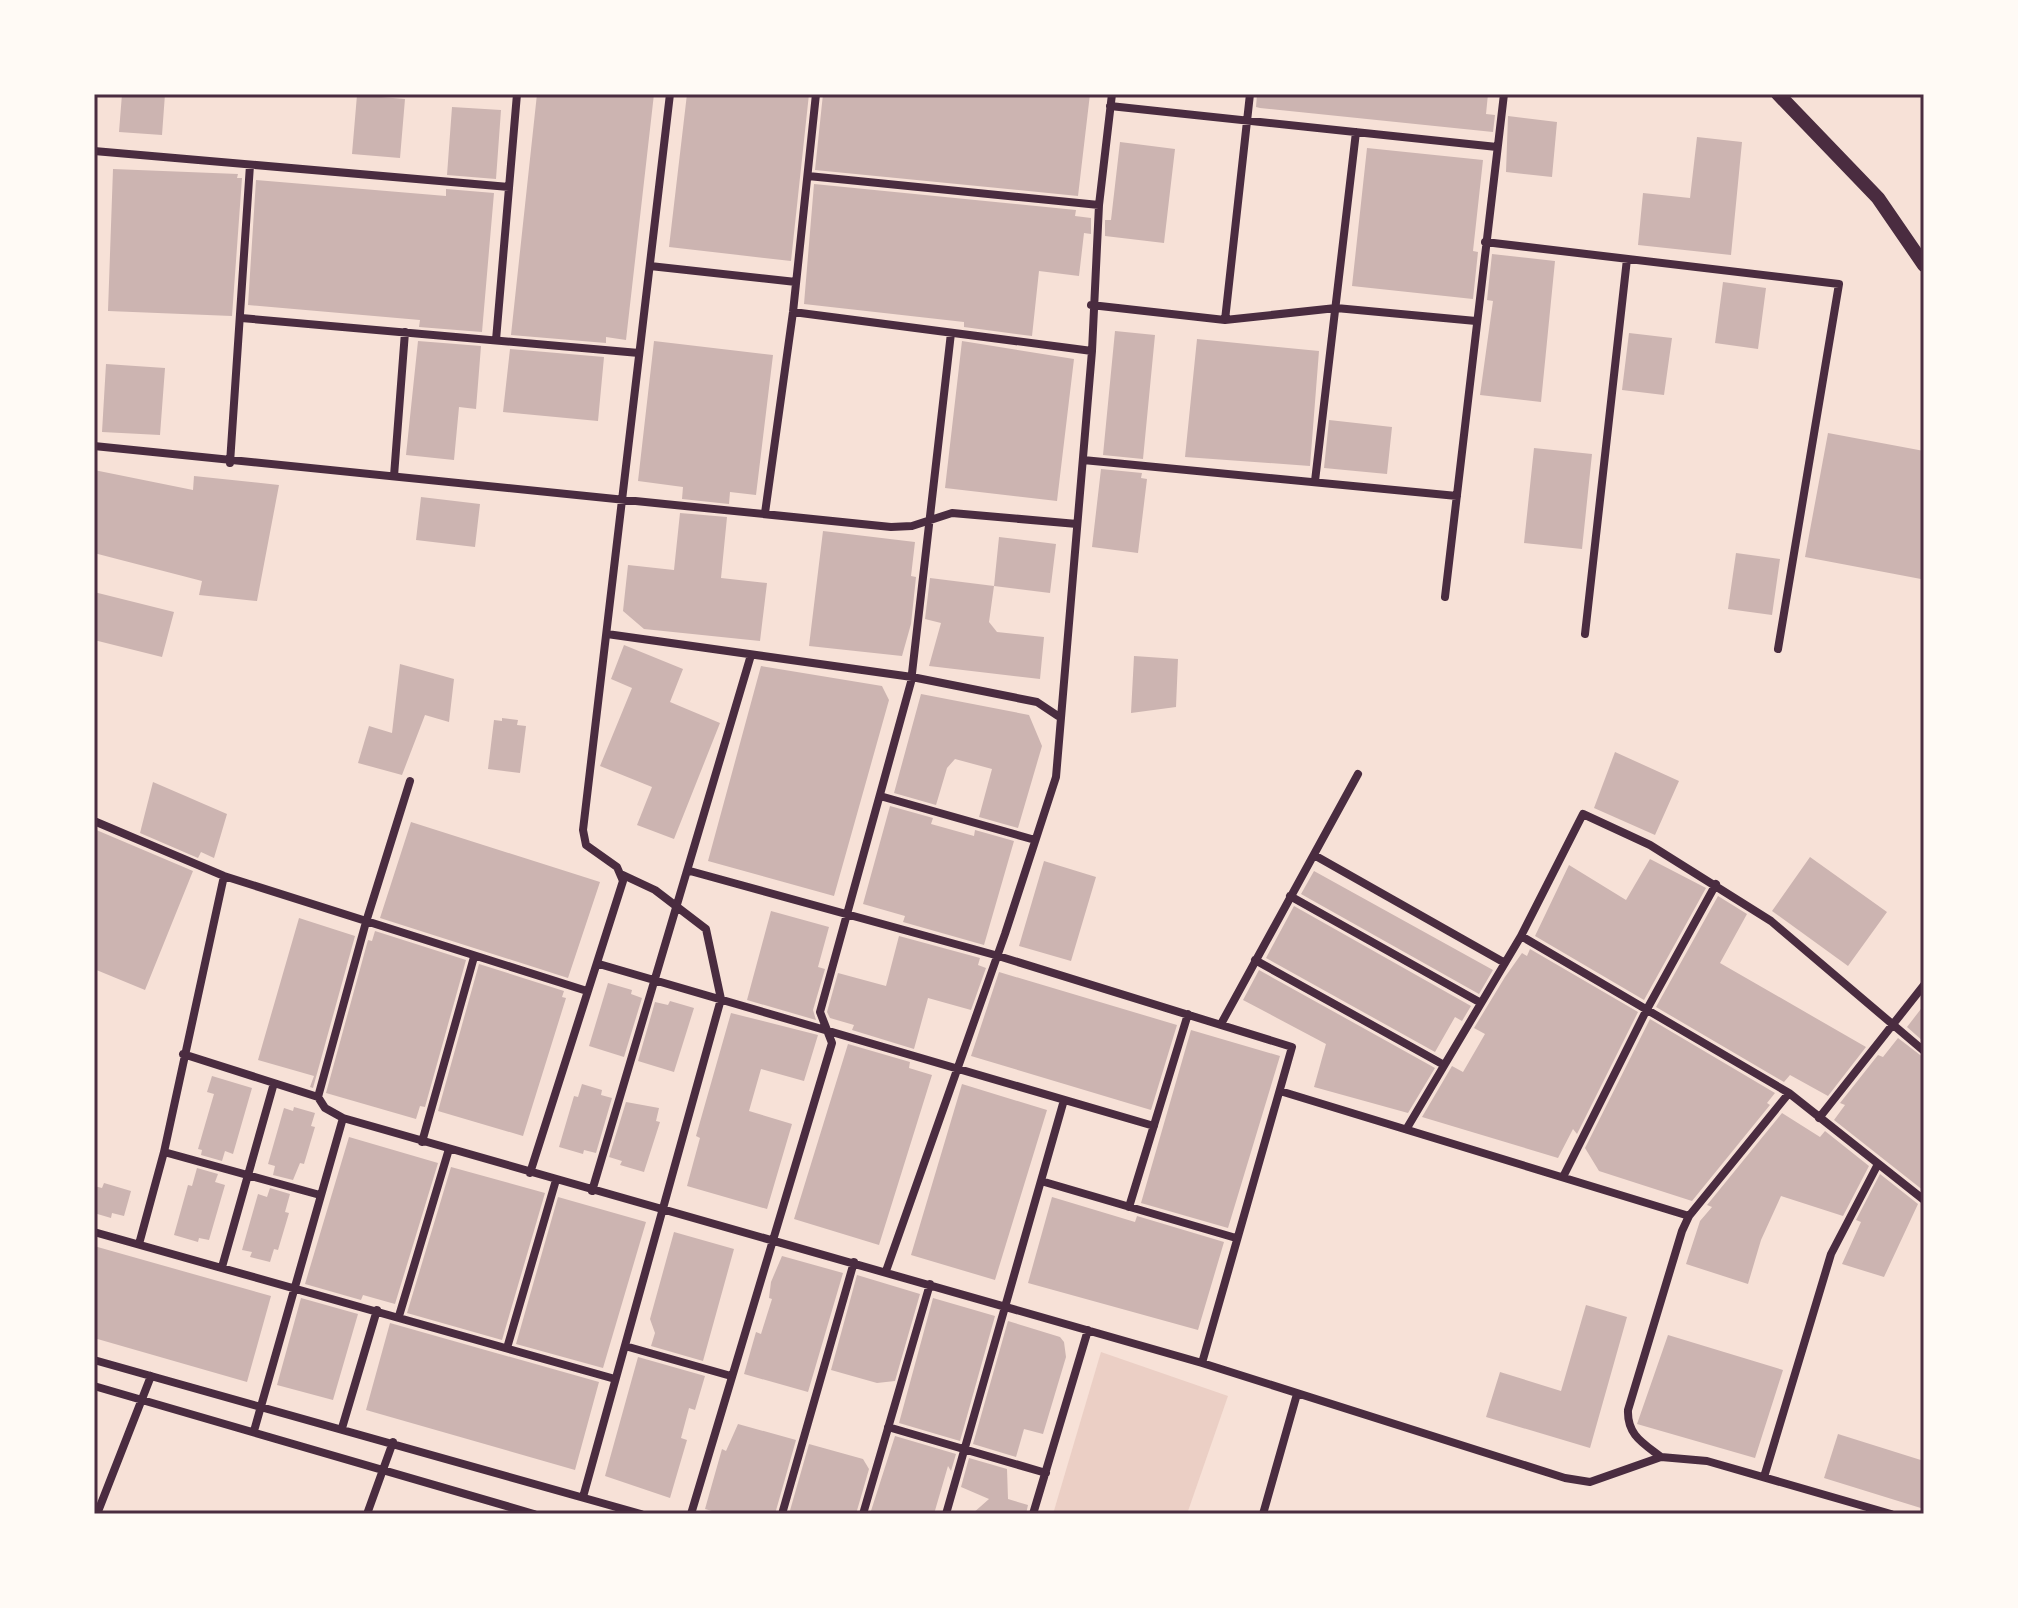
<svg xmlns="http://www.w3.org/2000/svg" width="2018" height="1608" viewBox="0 0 2018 1608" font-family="'PT Sans',sans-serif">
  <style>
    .green { fill: #ebcfc5 }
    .building { fill: #ccb4b1 }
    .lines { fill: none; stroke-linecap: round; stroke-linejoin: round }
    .minor { stroke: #4a2c40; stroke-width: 8 }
    .tertiary { stroke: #4a2c40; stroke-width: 14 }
    .neatline { fill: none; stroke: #4a2c40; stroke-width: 3 }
  </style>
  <rect width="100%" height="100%" fill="#f7e1d7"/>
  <path class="green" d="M 1101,1352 L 1228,1396 L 1187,1514 L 1053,1514 Z"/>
  <path class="building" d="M 122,94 L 165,94 L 162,135 L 119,132 Z
    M 537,94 L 654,94 L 626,340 L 606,337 L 606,343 L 511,335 Z
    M 687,94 L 809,94 L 791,261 L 669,247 Z
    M 823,94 L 1090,94 L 1078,196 L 815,170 Z
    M 1257,94 L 1488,94 L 1486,114 L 1495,115 L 1493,132 L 1260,108 L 1256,107 Z
    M 357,95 L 405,99 L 400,158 L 352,154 Z
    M 452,107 L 501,110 L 496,179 L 447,175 Z
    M 1508,116 L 1557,122 L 1552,177 L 1506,172 Z
    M 1697,137 L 1742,142 L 1731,255 L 1638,245 L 1643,193 L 1690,198 Z
    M 1120,142 L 1175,149 L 1164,243 L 1105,236 L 1105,220 L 1111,220 Z
    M 1367,148 L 1483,160 L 1473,251 L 1478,252 L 1473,299 L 1352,286 Z
    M 113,169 L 238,174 L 237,178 L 242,178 L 232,316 L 108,311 Z
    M 256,180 L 446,196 L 446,189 L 494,193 L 482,332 L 419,327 L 420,320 L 248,305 Z
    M 814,184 L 1076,210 L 1075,216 L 1091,218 L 1091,234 L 1084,233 L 1079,276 L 1039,271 L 1032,336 L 964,327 L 964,322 L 804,304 Z
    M 1492,254 L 1555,261 L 1541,402 L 1480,395 L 1493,301 L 1487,300 Z
    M 1723,282 L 1766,288 L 1758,349 L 1715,343 Z
    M 1115,331 L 1155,335 L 1143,459 L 1103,455 Z
    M 1629,333 L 1672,338 L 1664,395 L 1622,390 Z
    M 1197,339 L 1319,351 L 1310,466 L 1185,457 Z
    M 418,341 L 481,346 L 476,409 L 459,407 L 454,460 L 406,455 Z
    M 654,341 L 773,355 L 756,495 L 730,492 L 729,504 L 682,499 L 683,487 L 638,481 Z
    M 962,341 L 1074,359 L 1057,501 L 945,488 Z
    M 510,349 L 604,357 L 598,421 L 503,412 Z
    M 106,364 L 165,368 L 160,435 L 102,432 Z
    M 1329,420 L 1392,427 L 1387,474 L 1324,468 Z
    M 1828,433 L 1924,451 L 1921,579 L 1805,557 Z
    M 1534,448 L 1592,454 L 1582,549 L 1524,543 Z
    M 1101,469 L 1142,473 L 1141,478 L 1147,479 L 1138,553 L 1092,547 Z
    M 94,470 L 193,490 L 194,476 L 279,485 L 257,601 L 199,595 L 202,581 L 94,553 Z
    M 421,497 L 480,504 L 475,547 L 416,540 Z
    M 680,513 L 727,517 L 721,578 L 767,583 L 760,641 L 644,629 L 623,611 L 628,565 L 674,570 Z
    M 823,531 L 915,542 L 911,576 L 916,577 L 911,624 L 902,656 L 809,646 Z
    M 999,537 L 1056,544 L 1050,593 L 994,586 Z
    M 1736,553 L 1780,559 L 1772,615 L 1728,609 Z
    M 930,578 L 994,586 L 989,622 L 997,632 L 1044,637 L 1040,679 L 929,666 L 941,623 L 925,619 Z
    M 94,592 L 174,612 L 162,657 L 94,640 Z
    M 624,645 L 683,669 L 670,702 L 720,723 L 674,839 L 637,825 L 652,787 L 600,766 L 632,688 L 611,679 Z
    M 1134,656 L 1178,659 L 1176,707 L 1131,713 Z
    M 400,664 L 454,679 L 449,722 L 425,715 L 402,775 L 358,763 L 369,726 L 392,733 Z
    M 761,666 L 882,686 L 889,700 L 834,896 L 708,861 Z
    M 921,694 L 1029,715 L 1042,746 L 1018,828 L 979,817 L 992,769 L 955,759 L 947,768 L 936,805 L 894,793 Z
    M 502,718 L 518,720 L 517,725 L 526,726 L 520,773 L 488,769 L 494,720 L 502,721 Z
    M 1615,752 L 1679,781 L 1655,835 L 1594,808 Z
    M 153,782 L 227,814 L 214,858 L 201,852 L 198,858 L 140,833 Z
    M 890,806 L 933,818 L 931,824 L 974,836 L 975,830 L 1014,841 L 984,945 L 903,922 L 905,916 L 863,904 Z
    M 411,822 L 600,882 L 568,978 L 380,918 Z
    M 94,829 L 193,871 L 145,990 L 94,969 Z
    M 1810,857 L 1887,912 L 1848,966 L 1772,911 Z
    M 1650,859 L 1706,888 L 1644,1000 L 1535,936 L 1569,865 L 1626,900 Z
    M 1044,861 L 1096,877 L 1071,961 L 1019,946 Z
    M 1314,871 L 1493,970 L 1479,994 L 1301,894 Z
    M 1718,896 L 1747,914 L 1720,963 L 1866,1047 L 1828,1096 L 1790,1075 L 1784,1082 L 1656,1007 Z
    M 1294,906 L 1471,1006 L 1462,1021 L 1455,1017 L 1435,1052 L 1266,958 Z
    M 771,911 L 829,927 L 818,967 L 825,969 L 813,1010 L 816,1020 L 747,1000 Z
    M 299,918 L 355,936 L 313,1088 L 310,1087 L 314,1076 L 258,1060 Z
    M 375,931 L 466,960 L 425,1107 L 420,1106 L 416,1119 L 326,1093 L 368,940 L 372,941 Z
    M 899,936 L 980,958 L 978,965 L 986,968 L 971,1010 L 928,998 L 914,1049 L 852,1030 L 854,1025 L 830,1018 L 827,1012 L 838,973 L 886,986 Z
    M 1530,949 L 1638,1012 L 1577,1134 L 1573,1129 L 1558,1158 L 1422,1117 L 1452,1066 L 1463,1072 L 1485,1034 L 1474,1028 L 1505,977 L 1522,953 L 1527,956 Z
    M 479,964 L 564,991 L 562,997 L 566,998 L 523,1136 L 438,1111 Z
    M 1259,970 L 1435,1068 L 1408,1113 L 1314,1087 L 1326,1044 L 1243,1000 Z
    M 999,972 L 1177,1025 L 1151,1110 L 971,1056 Z
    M 608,983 L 632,990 L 631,994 L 642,998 L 624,1057 L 589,1046 Z
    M 670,1001 L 694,1008 L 674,1072 L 638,1061 L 655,1002 L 668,1005 Z
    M 1924,1005 L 1924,1042 L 1907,1027 Z
    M 731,1013 L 818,1035 L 804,1081 L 761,1069 L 749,1111 L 792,1124 L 767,1209 L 687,1186 L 700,1138 L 696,1136 Z
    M 1650,1019 L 1775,1093 L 1767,1103 L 1770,1105 L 1692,1201 L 1599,1171 L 1585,1148 Z
    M 1191,1030 L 1280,1056 L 1228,1228 L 1141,1203 Z
    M 1898,1038 L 1924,1058 L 1924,1191 L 1834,1120 L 1845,1105 L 1840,1103 L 1878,1055 L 1883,1057 Z
    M 848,1044 L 910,1062 L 909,1068 L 932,1075 L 879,1245 L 794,1219 Z
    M 212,1076 L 252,1088 L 233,1154 L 225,1151 L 222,1161 L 201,1155 L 202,1150 L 198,1149 L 214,1094 L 207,1092 Z
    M 582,1084 L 602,1090 L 601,1095 L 612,1098 L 596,1153 L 584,1150 L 583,1154 L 559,1147 L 574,1096 L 578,1097 Z
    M 962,1084 L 1047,1110 L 995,1280 L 911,1255 Z
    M 626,1102 L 659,1108 L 656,1121 L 660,1122 L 644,1172 L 620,1165 L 622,1161 L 609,1157 Z
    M 294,1107 L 315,1113 L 311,1126 L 315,1127 L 304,1164 L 300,1163 L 293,1180 L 273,1175 L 275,1166 L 268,1164 L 284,1108 L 293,1111 Z
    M 1782,1113 L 1820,1137 L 1825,1131 L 1869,1166 L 1843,1216 L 1781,1196 L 1761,1240 L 1748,1284 L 1686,1264 L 1700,1221 L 1712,1207 L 1707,1205 Z
    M 349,1137 L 438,1163 L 395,1304 L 363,1295 L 361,1300 L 305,1284 Z
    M 451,1167 L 545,1193 L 502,1340 L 407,1313 Z
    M 197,1168 L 218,1174 L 215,1182 L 225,1185 L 209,1240 L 199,1238 L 198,1242 L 174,1235 L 188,1185 L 192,1186 Z
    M 1880,1174 L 1918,1204 L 1884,1277 L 1842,1264 L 1861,1222 L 1856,1220 Z
    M 104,1183 L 131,1191 L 124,1216 L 112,1213 L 111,1218 L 94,1213 L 94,1186 L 102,1188 Z
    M 270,1188 L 290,1194 L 285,1212 L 289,1213 L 278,1250 L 274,1249 L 270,1262 L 250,1257 L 252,1252 L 242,1250 L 258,1194 L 267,1197 Z
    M 558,1197 L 646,1222 L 603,1368 L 516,1344 Z
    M 1052,1197 L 1135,1222 L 1137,1216 L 1224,1242 L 1198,1330 L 1028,1283 Z
    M 674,1232 L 734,1249 L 703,1361 L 651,1346 L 655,1333 L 650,1319 Z
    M 94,1246 L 271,1296 L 247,1382 L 94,1338 Z
    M 782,1256 L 843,1273 L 808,1392 L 744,1374 L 756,1332 L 761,1334 L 772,1299 L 769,1298 L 771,1282 Z
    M 857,1275 L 920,1294 L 895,1381 L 877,1383 L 831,1370 Z
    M 301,1298 L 358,1314 L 333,1400 L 277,1385 Z
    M 933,1298 L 995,1316 L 960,1441 L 899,1423 Z
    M 1586,1305 L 1627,1317 L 1590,1448 L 1486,1417 L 1500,1372 L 1561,1391 Z
    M 1008,1321 L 1060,1337 L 1064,1342 L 1066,1357 L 1043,1434 L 1024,1429 L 1016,1457 L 973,1444 Z
    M 390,1323 L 599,1382 L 575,1470 L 366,1410 Z
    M 1668,1335 L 1783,1370 L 1755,1458 L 1637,1424 Z
    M 638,1357 L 705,1376 L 695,1410 L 689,1408 L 681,1438 L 687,1440 L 670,1498 L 605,1476 Z
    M 738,1424 L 796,1440 L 775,1514 L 722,1514 L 705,1509 L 722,1449 L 726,1451 Z
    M 1838,1434 L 1924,1461 L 1924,1509 L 1824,1478 Z
    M 895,1436 L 956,1454 L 951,1471 L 948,1466 L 934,1514 L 870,1514 Z
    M 809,1444 L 863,1459 L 869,1469 L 856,1514 L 789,1514 Z
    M 969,1458 L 1007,1469 L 1008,1499 L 1028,1505 L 1026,1514 L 972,1514 L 989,1499 L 961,1487 Z"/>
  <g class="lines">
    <path class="minor" d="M 1110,106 L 1497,147
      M 94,151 L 509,187
      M 808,176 L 1099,205
      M 1485,242 L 1839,284 L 1778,649
      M 650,266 L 796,282
      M 1091,305 L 1225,320 L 1336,308 L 1476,321
      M 793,312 L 1092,351
      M 241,318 L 639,353
      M 1225,320 L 1250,94
      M 496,340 L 517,94
      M 94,446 L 891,527 L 912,526 L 952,513 L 1077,524
      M 1083,460 L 1457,496
      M 230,463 L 250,165
      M 394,476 L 405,332
      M 1315,481 L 1356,132
      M 765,513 L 793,312 L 816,94
      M 1445,597 L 1504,94
      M 607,634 L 912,677 L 1037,702 L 1058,716
      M 1585,634 L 1627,259
      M 880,796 L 1035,840
      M 94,821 L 224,876 L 587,991
      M 1314,855 L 1505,963
      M 690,871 L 995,955 L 1292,1047 L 1202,1363
      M 1290,896 L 1481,1003
      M 1521,936 L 1789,1093 L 1924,1200
      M 1255,960 L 1444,1065
      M 599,964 L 1154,1126
      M 1221,1024 L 1358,774
      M 183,1054 L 318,1097 L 325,1108 L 343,1118 L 1202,1363 L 1565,1478 L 1590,1482 L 1661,1457 L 1707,1461 L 1891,1514
      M 1280,1091 L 1689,1216
      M 318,1097 L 366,922 L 410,781
      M 1819,1118 L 1924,985
      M 1407,1128 L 1521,936 L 1583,814 L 1650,845 L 1771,921 L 1924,1051
      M 422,1142 L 474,957
      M 164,1152 L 320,1195
      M 530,1173 L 623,881 L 617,867 L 586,845 L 583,830 L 670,94
      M 1564,1175 L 1646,1011 L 1716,884
      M 1041,1181 L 1236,1238
      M 592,1191 L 751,655
      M 1129,1207 L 1188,1014
      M 94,1232 L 615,1379
      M 139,1244 L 164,1152 L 224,876
      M 222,1267 L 274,1083
      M 886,1271 L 1005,934 L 1056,777 L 1092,351 L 1099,205 L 1112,94
      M 399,1316 L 449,1149
      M 625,1346 L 731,1376
      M 507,1348 L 556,1180
      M 94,1360 L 641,1514
      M 94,1386 L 534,1514
      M 888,1427 L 1046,1473
      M 342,1428 L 377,1310
      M 254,1431 L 343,1118
      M 1661,1457 C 1643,1443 1627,1435 1628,1410 L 1682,1231 L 1689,1216 L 1789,1093
      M 1764,1477 L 1831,1254 L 1878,1164
      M 583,1497 L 721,999 L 706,929 L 655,890 L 623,875
      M 97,1514 L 151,1376
      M 367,1514 L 393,1442
      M 691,1514 L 832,1043 L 820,1012 L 911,682 L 951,333
      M 782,1514 L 854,1262
      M 863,1514 L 930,1284
      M 946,1514 L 1064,1100
      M 1033,1514 L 1088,1330
      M 1263,1514 L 1297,1394"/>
    <path class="tertiary" d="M 1778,94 L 1878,198 L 1924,265"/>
  </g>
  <rect width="2018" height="1608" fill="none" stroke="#fffaf5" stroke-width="192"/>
  <rect x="96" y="96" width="1826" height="1416" class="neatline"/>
</svg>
